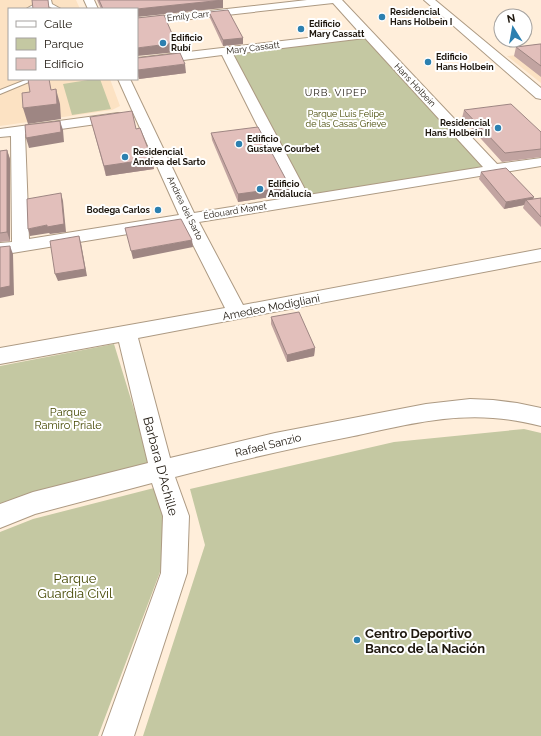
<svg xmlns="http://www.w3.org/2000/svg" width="541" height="736" viewBox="0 0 541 736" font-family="Raleway,sans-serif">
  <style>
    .built { fill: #fce2c3 }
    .green { fill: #c4c8a2 }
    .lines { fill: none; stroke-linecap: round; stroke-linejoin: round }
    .service-casing { stroke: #ad9a83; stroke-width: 2 }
    .minor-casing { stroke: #ad9a83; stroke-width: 2 }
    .service { fill: #fff; fill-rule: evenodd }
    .minor { fill: #fff; fill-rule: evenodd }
    .wall { fill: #c2a4a1 }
    .shaded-wall { fill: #9e8683 }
    .building { fill: #e2bfbb; stroke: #9e8683 }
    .poi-dot { fill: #2c80b0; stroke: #fff; stroke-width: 1.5 }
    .labels { text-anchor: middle; stroke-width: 4; stroke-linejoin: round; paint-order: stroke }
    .far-poi-label { font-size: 9px; font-weight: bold; fill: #1e170e; stroke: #fff; text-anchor: start }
    .far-street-label { font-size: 9px; fill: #1e170e; stroke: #fff }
    .far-park-label { font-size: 9px; fill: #444700; stroke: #fff }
    .far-neighbourhood-label { font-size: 10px; letter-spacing: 1px; fill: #1e170e; stroke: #fff }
    .street-label { font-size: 11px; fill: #1e170e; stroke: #fff }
    .park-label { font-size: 11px; fill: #444700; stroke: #fff }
    .near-street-label { font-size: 13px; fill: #1e170e; stroke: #fff }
    .near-park-label { font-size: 13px; fill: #444700; stroke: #fff }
    .near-poi-label { font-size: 13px; font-weight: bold; fill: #1e170e; stroke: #fff; text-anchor: start }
  </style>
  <rect width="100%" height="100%" fill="#ffeeda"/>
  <path class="built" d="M 0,0 L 76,0 L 80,9 L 9,9 L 9,79 L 110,79 L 120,106 L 112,110 L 0,126 Z
    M 541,52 L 541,83 L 507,56 Z"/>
  <path class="green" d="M 367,37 L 485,167 L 308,196 L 232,52 Z
    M 94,79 L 100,79 L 111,109 L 72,115 L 63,84 Z
    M 114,344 L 152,468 L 0,509 L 0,366 Z
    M 524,429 L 541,433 L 541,736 L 143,736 L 205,545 L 190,489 L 394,442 Z
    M 158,487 L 167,533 L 160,572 L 98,736 L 0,736 L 0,532 L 33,519 Z"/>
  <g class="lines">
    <g class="service-casing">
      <path id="service" d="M 34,0 L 38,0 L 37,7 L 26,9 L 33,5 Z
        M 47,0 L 51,0 L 52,4 L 61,9 L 54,9 L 48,6 Z
        M 28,79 L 36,79 L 0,94 L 0,90 Z"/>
    </g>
    <g class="minor-casing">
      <path id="minor" d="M 84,0 L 94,0 L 98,9 L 88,9 Z
        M 307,0 L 342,0 L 497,164 L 541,158 L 541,166 L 199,222 L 243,305 L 541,249 L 541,261 L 138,338 L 170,458 L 275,433 L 426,404 L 470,399 L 493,400 L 517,403 L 541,408 L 541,426 C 525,422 510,419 493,418 C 445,414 396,427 349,437 C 291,448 233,462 175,477 L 189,516 L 187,573 L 134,736 L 102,736 L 161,573 L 163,516 L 152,483 L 35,514 L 0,528 L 0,504 L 33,492 L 148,463 L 119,342 L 0,364 L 0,348 L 225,308 L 183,225 L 0,255 L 0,243 L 12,242 L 11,136 L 0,137 L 0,129 L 118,113 L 123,114 L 125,117 L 123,120 L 118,121 L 25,134 L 29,239 L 179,215 L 118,79 L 130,79 L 194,213 L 293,197 L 222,55 L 137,66 L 137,58 L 359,32 L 333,3 L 137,25 L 137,19 ZM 365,38 L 483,167 L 308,195 L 233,54 Z
        M 424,0 L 435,0 L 541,88 L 541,99 L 536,98 Z"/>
    </g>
    <use href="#service" class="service"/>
    <use href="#minor" class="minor"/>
  </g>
  <path class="wall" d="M 97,0 L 223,0 L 223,8 L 101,9 Z
    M 209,12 L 243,38 L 243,44 L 223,46 L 210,18 Z
    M 541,44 L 541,77 L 514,56 L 516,47 Z
    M 137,58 L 186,73 L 139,79 L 137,74 Z
    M 464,110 L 541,132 L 541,157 L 502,162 L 462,118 Z
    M 90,117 L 136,129 L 152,159 L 154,169 L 106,176 Z
    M 211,133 L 290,194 L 238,202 L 212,140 Z
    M 7,150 L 10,159 L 10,241 L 0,242 L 0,151 Z
    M 481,172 L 532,199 L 541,198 L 541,227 L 523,208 L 524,205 L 504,209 L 479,179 Z
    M 271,317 L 315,348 L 314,356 L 287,362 L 271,324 Z"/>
  <path class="shaded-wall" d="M 223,0 L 223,8 L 137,17 L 137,9 Z
    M 243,38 L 243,44 L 223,46 L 223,40 Z
    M 176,43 L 177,52 L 137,56 L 137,48 Z
    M 185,64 L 186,73 L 139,79 L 138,70 Z
    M 56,89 L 60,104 L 61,119 L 28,124 L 23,108 L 55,104 Z
    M 60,121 L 63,130 L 64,142 L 29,148 L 26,138 Z
    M 7,150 L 10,159 L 10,241 L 7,232 Z
    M 152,159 L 154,169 L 106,176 L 104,166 Z
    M 290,187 L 290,194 L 238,202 L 238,194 Z
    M 61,193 L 63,201 L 66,232 L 50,234 L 49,233 L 30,236 L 28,229 L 47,225 Z
    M 534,197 L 531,204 L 526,200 L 524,205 L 504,209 L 506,202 Z
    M 79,236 L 81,243 L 87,276 L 58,281 L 55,274 Z
    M 192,240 L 193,247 L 133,259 L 131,251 Z
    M 10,246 L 13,254 L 14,295 L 0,298 L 0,288 Z
    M 315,348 L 314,356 L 287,362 L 287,355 Z"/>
  <path class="building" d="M 32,0 L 48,0 L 49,9 L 33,9 Z
    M 99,0 L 223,0 L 137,9 L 103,9 Z
    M 228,10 L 243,38 L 223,40 L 209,12 Z
    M 164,15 L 176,43 L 137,48 L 137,18 Z
    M 540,44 L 541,44 L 541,66 L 516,47 Z
    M 180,53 L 185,64 L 138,70 L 137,68 L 137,58 Z
    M 28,79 L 49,79 L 51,90 L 56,89 L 57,104 L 23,108 L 22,93 L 30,92 Z
    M 511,104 L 541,132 L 541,149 L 505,153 L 464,110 Z
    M 132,111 L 136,129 L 140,128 L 152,159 L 104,166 L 90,117 Z
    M 60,121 L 61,132 L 26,138 L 25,125 Z
    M 258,127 L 290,187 L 238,194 L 211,133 Z
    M 7,150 L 7,232 L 0,233 L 0,151 Z
    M 506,168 L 534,197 L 506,202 L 481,172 Z
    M 61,193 L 64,224 L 47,227 L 47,225 L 28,229 L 27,199 Z
    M 541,198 L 541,217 L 526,200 Z
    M 181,219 L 192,240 L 131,251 L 125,228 Z
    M 79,236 L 85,269 L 55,274 L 50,241 Z
    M 10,246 L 10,286 L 0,288 L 0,247 Z
    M 299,312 L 315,348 L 287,355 L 271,317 Z"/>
  <g class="poi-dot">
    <circle cx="382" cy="17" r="4"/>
    <circle cx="301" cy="29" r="4"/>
    <circle cx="163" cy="43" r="4"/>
    <circle cx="428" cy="62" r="4"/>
    <circle cx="498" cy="128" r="4"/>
    <circle cx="239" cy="144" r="4"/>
    <circle cx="125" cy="157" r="4"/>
    <circle cx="260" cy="189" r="4"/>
    <circle cx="158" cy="210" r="4"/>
    <circle cx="357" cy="640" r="4"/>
  </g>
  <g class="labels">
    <g class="far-poi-label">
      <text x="390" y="15">Residencial<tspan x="390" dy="10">Hans Holbein I</tspan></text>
      <text x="309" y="27">Edificio<tspan x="309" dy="10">Mary Cassatt</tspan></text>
      <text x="171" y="41">Edificio<tspan x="171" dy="10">Rubí</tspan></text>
      <text x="436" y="60">Edificio<tspan x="436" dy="10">Hans Holbein</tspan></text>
      <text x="490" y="126" text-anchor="end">Residencial<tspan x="490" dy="10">Hans Holbein II</tspan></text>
      <text x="247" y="142">Edificio<tspan x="247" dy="10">Gustave Courbet</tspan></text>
      <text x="133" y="155">Residencial<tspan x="133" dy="10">Andrea del Sarto</tspan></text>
      <text x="268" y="187">Edificio<tspan x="268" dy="10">Andalucía</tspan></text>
      <text x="150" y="213" text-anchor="end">Bodega Carlos</text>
    </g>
    <g class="far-street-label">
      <text transform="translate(188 16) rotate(-6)" y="3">Emily Carr</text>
      <text transform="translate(253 48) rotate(-7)" y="3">Mary Cassatt</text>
      <text transform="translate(415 85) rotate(47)" y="3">Hans Holbein</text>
      <text transform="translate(185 208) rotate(64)" y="3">Andrea del Sarto</text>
      <text transform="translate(235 211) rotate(-9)" y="3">Édouard Manet</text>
    </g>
    <g class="far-park-label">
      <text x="346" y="117">Parque Luis Felipe<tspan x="346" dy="10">de las Casas Grieve</tspan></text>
    </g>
    <g class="far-neighbourhood-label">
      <text x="336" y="96">URB. VIPEP</text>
    </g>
    <g class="street-label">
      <text transform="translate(271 307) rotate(-11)" y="4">Amedeo Modigliani</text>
      <text transform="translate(268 445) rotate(-14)" y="4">Rafael Sanzio</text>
    </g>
    <g class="park-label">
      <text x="68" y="416">Parque<tspan x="68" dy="13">Ramiro Priale</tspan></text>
    </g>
    <g class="near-street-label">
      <text transform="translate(161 466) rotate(75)" y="5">Barbara D'Achille</text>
    </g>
    <g class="near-park-label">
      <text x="75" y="583">Parque<tspan x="75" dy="15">Guardia Civil</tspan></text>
    </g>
    <g class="near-poi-label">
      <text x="365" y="638">Centro Deportivo<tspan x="365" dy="15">Banco de la Nación</tspan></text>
    </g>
  </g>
  <rect x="8" y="8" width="130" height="72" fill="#ffffff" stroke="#a5a29f"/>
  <rect x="16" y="21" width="20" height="6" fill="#ffffff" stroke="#a5a29f"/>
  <text x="44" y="28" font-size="12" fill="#1e170e">Calle</text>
  <rect x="16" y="38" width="20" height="12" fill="#c4c8a2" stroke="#a5a29f"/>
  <text x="44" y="48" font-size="12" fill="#1e170e">Parque</text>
  <rect x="16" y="58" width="20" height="12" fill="#e2bfbb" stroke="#a5a29f"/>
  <text x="44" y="68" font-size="12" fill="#1e170e">Edificio</text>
  <g transform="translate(513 28) rotate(349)"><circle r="19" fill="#ffffff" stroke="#a5a29f"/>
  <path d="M0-3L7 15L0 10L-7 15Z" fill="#2c80b0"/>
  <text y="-6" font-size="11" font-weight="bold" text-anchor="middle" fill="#1e170e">N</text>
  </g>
</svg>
